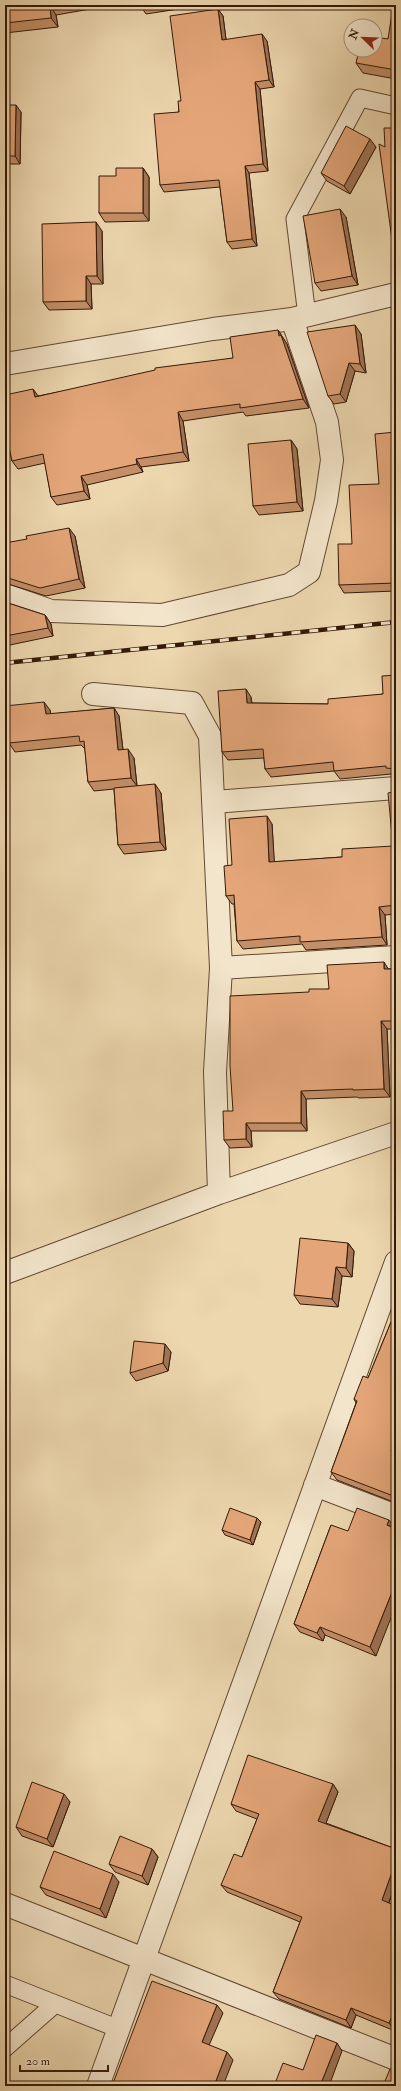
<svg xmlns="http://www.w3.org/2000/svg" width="401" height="2091" viewBox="0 0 401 2091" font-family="'IM FELL Double Pica',serif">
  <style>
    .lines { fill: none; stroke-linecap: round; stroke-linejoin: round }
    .service-casing { stroke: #624832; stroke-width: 19 }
    .minor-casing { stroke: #624832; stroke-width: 24 }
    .service { stroke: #f3e5cb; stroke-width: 17 }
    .minor { stroke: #f3e5cb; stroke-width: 22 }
    .rail-casing { stroke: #341908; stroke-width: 4.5 }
    .rail { stroke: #f3e5cb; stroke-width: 3; stroke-dasharray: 9; stroke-linecap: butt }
    .wall { fill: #c48f68; stroke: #341908 }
    .shaded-wall { fill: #a07455; stroke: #341908 }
    .building { fill: #e4a679; stroke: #341908 }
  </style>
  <rect width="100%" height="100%" fill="#edd7af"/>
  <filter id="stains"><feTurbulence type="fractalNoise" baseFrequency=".005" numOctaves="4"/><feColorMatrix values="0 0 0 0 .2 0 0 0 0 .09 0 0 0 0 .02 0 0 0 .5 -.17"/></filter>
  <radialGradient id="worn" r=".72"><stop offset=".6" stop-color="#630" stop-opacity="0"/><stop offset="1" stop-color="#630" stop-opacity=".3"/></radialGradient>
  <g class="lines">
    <g class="service-casing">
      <path id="service" d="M 307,316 L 295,219 L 360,98 L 396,106
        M 5,1984 L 119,2029
        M 5,2048 L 55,2004"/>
    </g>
    <g class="minor-casing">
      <path id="minor" d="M 5,364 L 213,329 L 292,319 L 396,294
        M 5,595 L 51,611 L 162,615 L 289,585 L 309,572 L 326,501 L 332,460 L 327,422 L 292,319
        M 93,694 L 192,703 L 210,736 L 221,968 L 215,1072 L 219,1193
        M 214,802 L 396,788
        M 221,968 L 396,957
        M 5,1273 L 219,1193 L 396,1133
        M 315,1485 L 396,1516
        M 5,1904 L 396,2059
        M 98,2086 L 396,1262"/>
    </g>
    <use href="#service" class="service"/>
    <use href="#minor" class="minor"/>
    <g class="rail-casing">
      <path id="rail" d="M 5,663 L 396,622"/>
    </g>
    <use href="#rail" class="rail"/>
  </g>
  <path class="wall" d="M 5,5 L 96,5 L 96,8 L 56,15 L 58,27 L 5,33 Z
    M 140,5 L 185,5 L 185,8 L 146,14 Z
    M 218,9 L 223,16 L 226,40 L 267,41 L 274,87 L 260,89 L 268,171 L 249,173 L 257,246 L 232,249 L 227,242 L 220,187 L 164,192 L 160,185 L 181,101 Z
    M 396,14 L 396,79 L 363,73 L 356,63 L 388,39 Z
    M 5,105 L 21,112 L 20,164 L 5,164 Z
    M 396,128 L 396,251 L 393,247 L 385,147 Z
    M 376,147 L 350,194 L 327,181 L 321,173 Z
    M 143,168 L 149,177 L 149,221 L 105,222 L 99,213 L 116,176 Z
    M 346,217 L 358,285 L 321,291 L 315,283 Z
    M 102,231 L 103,284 L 91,284 L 92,309 L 49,310 L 43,302 Z
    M 278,330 L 287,344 L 309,408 L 246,416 L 243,412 L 183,421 L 189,461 L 141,467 L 143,472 L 87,485 L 90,499 L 57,505 L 51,497 L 45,463 L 18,469 L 12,461 L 6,430 L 5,430 L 5,395 L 38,396 L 233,358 Z
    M 361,334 L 366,373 L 355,371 L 346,402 L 334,404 L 328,396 Z
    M 396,432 L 396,591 L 344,593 L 339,585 L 352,544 L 379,484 Z
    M 291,440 L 297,449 L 303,511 L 259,515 L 253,506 Z
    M 75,536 L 85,588 L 46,596 L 5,583 L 5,543 Z
    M 5,602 L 45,615 L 51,624 L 53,636 L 5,646 Z
    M 396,675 L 396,776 L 392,776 L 391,774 L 340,779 L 334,771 L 271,777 L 265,769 L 264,758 L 228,760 L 222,752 L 251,697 L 252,703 L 328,704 L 383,694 Z
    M 114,708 L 119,716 L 123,750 L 134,758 L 137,786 L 161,793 L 166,850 L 124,854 L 118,845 L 114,789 L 94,791 L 88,782 L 85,749 L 81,745 L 15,752 L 9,743 L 50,710 L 51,714 Z
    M 396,791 L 396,914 L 385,915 L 387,945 L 306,950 L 302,944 L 243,949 L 237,941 L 234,904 L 232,904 L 226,896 L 232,865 L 272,824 L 274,862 L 342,857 L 393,846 Z
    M 389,969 L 396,969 L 396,1029 L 387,1029 L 390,1097 L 359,1098 L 357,1097 L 306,1099 L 307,1131 L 251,1131 L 252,1147 L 230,1148 L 224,1140 L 233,1111 L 309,992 L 329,989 Z
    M 348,1243 L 354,1251 L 352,1277 L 342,1276 L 338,1307 L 300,1304 L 294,1295 Z
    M 396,1310 L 396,1503 L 337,1480 L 331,1472 L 356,1403 L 354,1399 L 368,1378 Z
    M 171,1352 L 168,1371 L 136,1381 L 130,1373 Z
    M 261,1522 L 253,1545 L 225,1535 L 222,1530 Z
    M 331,1525 L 376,1656 L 325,1635 L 323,1641 L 300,1632 L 294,1624 Z
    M 333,1784 L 338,1792 L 326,1823 L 396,1849 L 396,1883 L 389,1903 L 396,1906 L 396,2027 L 395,2031 L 356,2015 L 351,2028 L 279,1999 L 273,1992 L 300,1922 L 227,1892 L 221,1885 L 242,1857 L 257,1819 L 236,1811 L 231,1804 Z
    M 70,1802 L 53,1847 L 22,1836 L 16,1827 Z
    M 152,1849 L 158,1857 L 148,1885 L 115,1872 L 109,1864 Z
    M 119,1882 L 106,1918 L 46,1895 L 40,1887 Z"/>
  <path class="shaded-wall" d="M 50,5 L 56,15 L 58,27 L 51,18 Z
    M 218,9 L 223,16 L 227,47 L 222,40 Z
    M 262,34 L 267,41 L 274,87 L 269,80 Z
    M 255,82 L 260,89 L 268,171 L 263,164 Z
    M 16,105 L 21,112 L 20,164 L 15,156 Z
    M 370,139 L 376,147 L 350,194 L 344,186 Z
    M 245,166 L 249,173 L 257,246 L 252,239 Z
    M 143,168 L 149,177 L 149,221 L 143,213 Z
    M 340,209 L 346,217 L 358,285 L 352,276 Z
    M 96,222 L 102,231 L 103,284 L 97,276 Z
    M 86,276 L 91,284 L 92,309 L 86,301 Z
    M 355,325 L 361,334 L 366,373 L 360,364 Z
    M 278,330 L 287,344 L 309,408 L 303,399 L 279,336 Z
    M 349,363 L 355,371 L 346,402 L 340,394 Z
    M 33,389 L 39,397 L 35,397 Z
    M 178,412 L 183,421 L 189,461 L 183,452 Z
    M 291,440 L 297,449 L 303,511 L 297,502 Z
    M 136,459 L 141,467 L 143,472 L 137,464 Z
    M 81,476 L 87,485 L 90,499 L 84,491 Z
    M 69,528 L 75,536 L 85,588 L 79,579 Z
    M 45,615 L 51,624 L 53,636 L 48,628 Z
    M 246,689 L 251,697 L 252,711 L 247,703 Z
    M 44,702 L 50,710 L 52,723 L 46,714 Z
    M 114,708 L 119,716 L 124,759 L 118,750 Z
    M 128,749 L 134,758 L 137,786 L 131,778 Z
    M 155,784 L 161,793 L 166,850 L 160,842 Z
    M 267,816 L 272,824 L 275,871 L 269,862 Z
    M 379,907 L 385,915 L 387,945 L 382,937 Z
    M 384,962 L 389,970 L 384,969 Z
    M 381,1021 L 387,1029 L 390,1097 L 384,1089 Z
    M 301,1091 L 306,1099 L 307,1131 L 301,1123 Z
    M 246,1123 L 251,1131 L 252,1147 L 246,1139 Z
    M 348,1243 L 354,1251 L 352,1277 L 346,1268 Z
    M 336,1267 L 342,1276 L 338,1307 L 332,1299 Z
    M 165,1344 L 171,1352 L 168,1371 L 163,1363 Z
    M 396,1439 L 396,1458 L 391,1451 Z
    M 257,1518 L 261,1522 L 253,1545 L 250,1540 Z
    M 389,1520 L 395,1528 L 387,1525 Z
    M 396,1582 L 396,1605 L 376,1656 L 370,1647 Z
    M 320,1627 L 325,1635 L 323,1641 L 317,1633 Z
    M 333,1784 L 338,1792 L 324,1828 L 318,1821 Z
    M 64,1794 L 70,1802 L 53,1847 L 47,1839 Z
    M 152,1849 L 158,1857 L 148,1885 L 142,1876 Z
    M 396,1861 L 396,1883 L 387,1907 L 382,1900 Z
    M 113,1874 L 119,1882 L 106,1918 L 100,1909 Z
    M 217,2005 L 223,2013 L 207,2050 L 202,2042 Z
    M 351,2008 L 356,2015 L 351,2028 L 346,2020 Z
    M 394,2012 L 396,2015 L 396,2027 L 395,2031 L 389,2023 Z
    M 337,2043 L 342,2051 L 329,2086 L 320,2086 Z
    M 227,2052 L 233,2060 L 223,2086 L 214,2086 Z"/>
  <path class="building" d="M 5,5 L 53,5 L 50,5 L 51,18 L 5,23 Z
    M 218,9 L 222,40 L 262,34 L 269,80 L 255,82 L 263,164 L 245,166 L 252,239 L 227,242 L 219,180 L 160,185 L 154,114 L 179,112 L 178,101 L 181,101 L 170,16 Z
    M 392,13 L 396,14 L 396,70 L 356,63 L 359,50 L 375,50 L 375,37 L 388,39 Z
    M 5,105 L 16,105 L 15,156 L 5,156 Z
    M 346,126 L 370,139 L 344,186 L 321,173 Z
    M 384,128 L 396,128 L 396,247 L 393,247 L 379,144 L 385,147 Z
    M 116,168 L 143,168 L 143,213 L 99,213 L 99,176 L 116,176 Z
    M 340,209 L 352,276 L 315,283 L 303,216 Z
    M 96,222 L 97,276 L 86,276 L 86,301 L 43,302 L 42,224 Z
    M 355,325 L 360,364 L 349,363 L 340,394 L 328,396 L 307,332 Z
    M 278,330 L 279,336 L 281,335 L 303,399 L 240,408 L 240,404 L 178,412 L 183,452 L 136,459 L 137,464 L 81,476 L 84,491 L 51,497 L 43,454 L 12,461 L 5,428 L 5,395 L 33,389 L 35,397 L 155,370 L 155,368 L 233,358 L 230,337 Z
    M 396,432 L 396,583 L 339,585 L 338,544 L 352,544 L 349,485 L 379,484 L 375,434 Z
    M 291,440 L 297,502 L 253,506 L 248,444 Z
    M 69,528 L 79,579 L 40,588 L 5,577 L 5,543 L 27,539 L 26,536 Z
    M 5,602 L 45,615 L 48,628 L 5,636 Z
    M 396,675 L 396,769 L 386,768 L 386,766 L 334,771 L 333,762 L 265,769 L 263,749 L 222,752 L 218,691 L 246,689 L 247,703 L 328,704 L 328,699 L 383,694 L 382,676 Z
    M 44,702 L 46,714 L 114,708 L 118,750 L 128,749 L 131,778 L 88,782 L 84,741 L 80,742 L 79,736 L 9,743 L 5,706 Z
    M 155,784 L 160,842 L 118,845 L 114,788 Z
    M 396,791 L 396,905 L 379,907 L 382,937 L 300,942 L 300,936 L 237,941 L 234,895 L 226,896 L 224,866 L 232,865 L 229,819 L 267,816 L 269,862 L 342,857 L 342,849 L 393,846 L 388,793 Z
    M 384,962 L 384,969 L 396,969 L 396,1021 L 381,1021 L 384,1089 L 353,1090 L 353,1089 L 301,1091 L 301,1123 L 246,1123 L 246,1139 L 224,1140 L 223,1111 L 233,1111 L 230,1066 L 230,996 L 309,992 L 309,989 L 329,989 L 327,965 Z
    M 300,1238 L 348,1243 L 346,1268 L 336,1267 L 332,1299 L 294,1295 Z
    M 396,1310 L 396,1439 L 391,1451 L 396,1453 L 396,1497 L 331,1472 L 357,1401 L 354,1399 L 363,1376 L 368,1378 Z
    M 134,1341 L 165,1344 L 163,1363 L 130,1373 Z
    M 230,1508 L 257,1518 L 250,1540 L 222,1530 Z
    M 357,1508 L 389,1520 L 387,1525 L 396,1529 L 396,1582 L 370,1647 L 320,1627 L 317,1633 L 294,1624 L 331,1525 L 348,1531 Z
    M 248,1755 L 333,1784 L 318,1821 L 396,1849 L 396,1861 L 382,1900 L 396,1906 L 396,2012 L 394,2012 L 389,2023 L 351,2008 L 346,2020 L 273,1992 L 302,1917 L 221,1885 L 234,1854 L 242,1857 L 259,1814 L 231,1804 Z
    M 32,1782 L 64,1794 L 47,1839 L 16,1827 Z
    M 120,1836 L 152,1849 L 142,1876 L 109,1864 Z
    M 54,1851 L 113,1874 L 100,1909 L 40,1887 Z
    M 152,1981 L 217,2005 L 202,2042 L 227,2052 L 214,2086 L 177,2086 L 173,2084 L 173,2086 L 112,2086 Z
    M 316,2035 L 337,2043 L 320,2086 L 274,2086 L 283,2063 L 303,2070 Z
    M 390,2069 L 396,2071 L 396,2086 L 383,2086 Z"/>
  <rect width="401" height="2091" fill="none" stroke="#edd7af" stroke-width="20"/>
  <rect x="6" y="6" width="389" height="2079" fill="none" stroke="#341908" stroke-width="2"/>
  <rect x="10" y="10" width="381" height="2071" fill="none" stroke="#341908"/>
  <g transform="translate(363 38) rotate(293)"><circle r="19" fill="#f3e5cb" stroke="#a7937d"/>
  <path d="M0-3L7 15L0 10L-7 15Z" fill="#8f2418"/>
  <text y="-6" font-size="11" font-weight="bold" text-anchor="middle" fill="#341908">N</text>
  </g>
  <path d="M20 2065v6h88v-6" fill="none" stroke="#341908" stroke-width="2"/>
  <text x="26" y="2065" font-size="12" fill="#341908" stroke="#f3e5cb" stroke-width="3" paint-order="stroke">20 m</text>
  <rect width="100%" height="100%" filter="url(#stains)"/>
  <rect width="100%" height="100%" fill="url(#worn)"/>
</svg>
